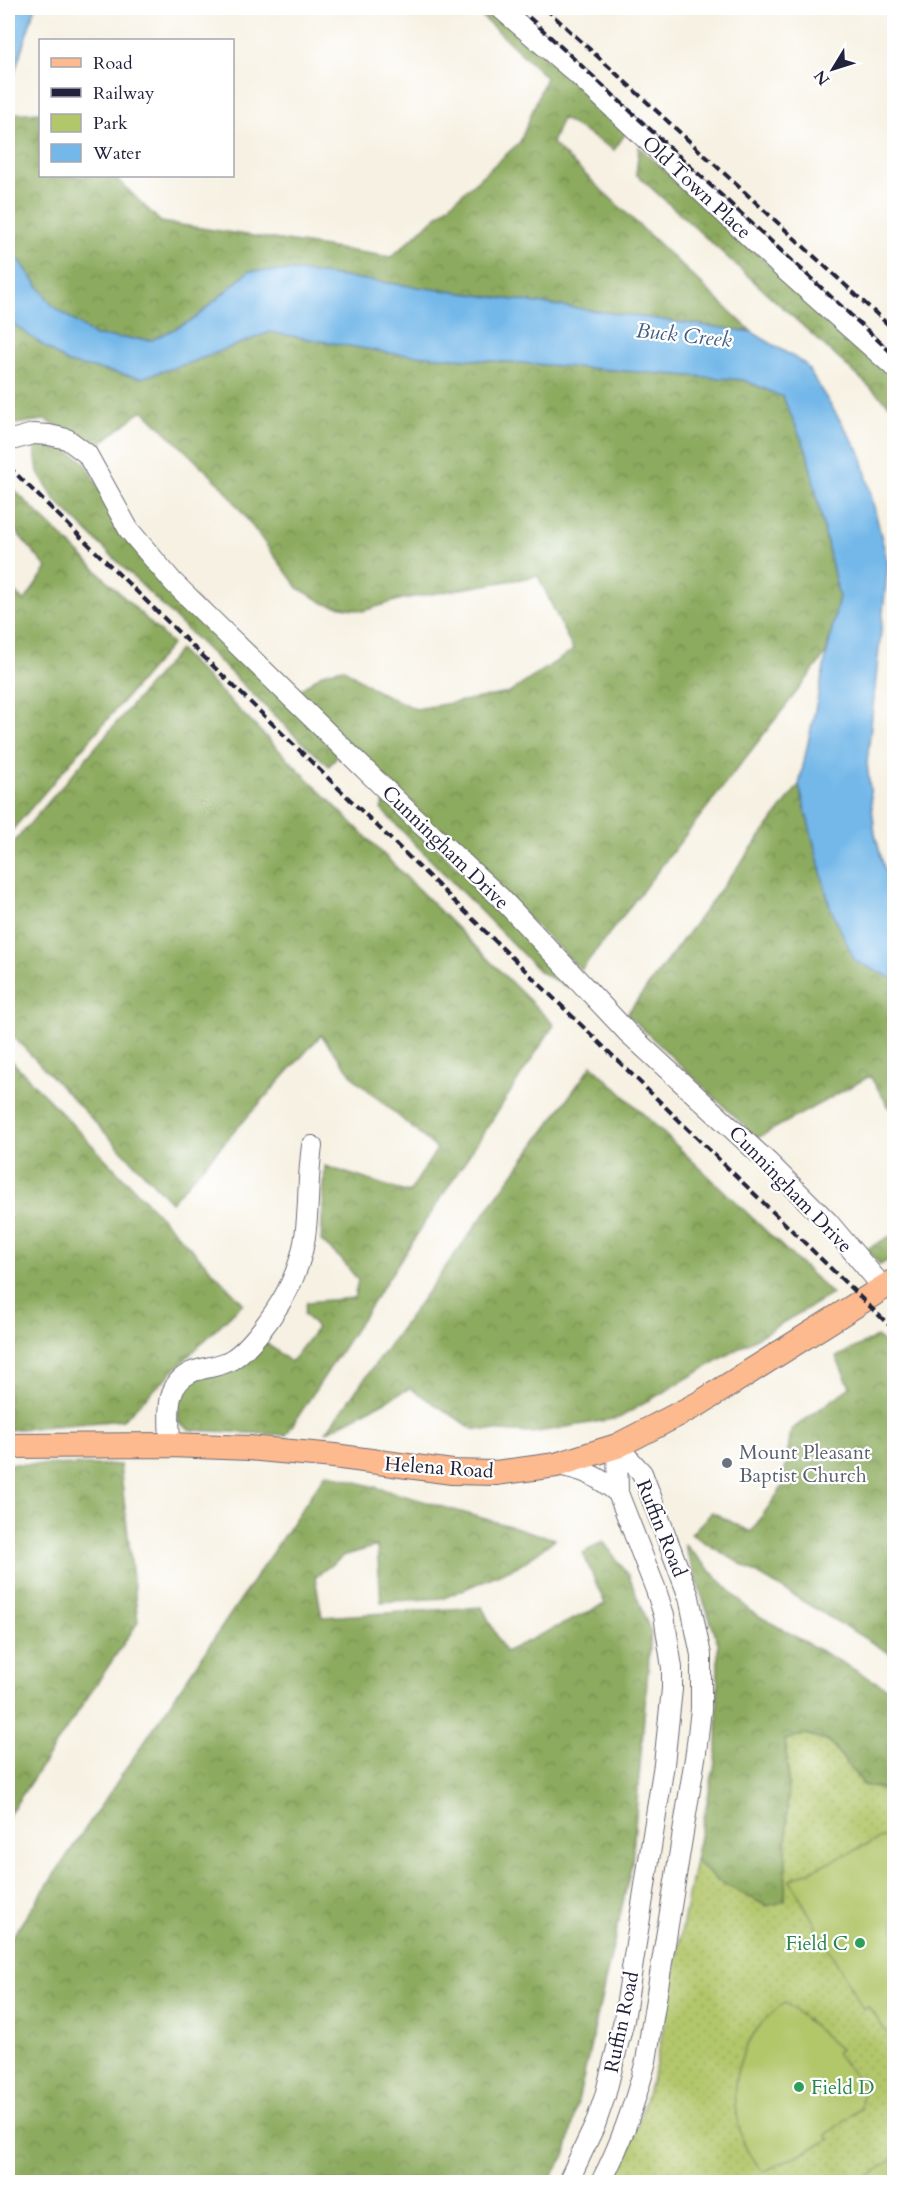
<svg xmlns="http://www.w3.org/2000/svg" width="902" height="2190" viewBox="0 0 902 2190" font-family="Cardo,serif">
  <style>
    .green { fill: url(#green-dots); stroke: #6a7452; stroke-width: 1.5 }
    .forest { fill: url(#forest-crowns); stroke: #58664c; stroke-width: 1.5 }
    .pitch { fill: #b2c66a; stroke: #6a7452; stroke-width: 1.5 }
    .water { fill: #73b8e9; stroke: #4a6d92; stroke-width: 1.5 }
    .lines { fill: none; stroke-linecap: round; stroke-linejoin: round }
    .minor-casing { stroke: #6c6a75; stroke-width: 22 }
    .major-casing { stroke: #6c6a75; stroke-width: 26 }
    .minor { stroke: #fff; stroke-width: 20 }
    .major { stroke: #fcba8e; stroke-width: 24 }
    .rail { stroke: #22223b; stroke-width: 4; stroke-dasharray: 9 4.5; stroke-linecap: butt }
    .worship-dot { fill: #6b7280; stroke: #fff; stroke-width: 2 }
    .leisure-dot { fill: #2e9e5b; stroke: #fff; stroke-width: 2 }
    .labels { text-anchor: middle; stroke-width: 4.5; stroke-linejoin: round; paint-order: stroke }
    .street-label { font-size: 20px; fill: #22223b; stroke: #fff }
    .worship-label { font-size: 20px; fill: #5b616d; stroke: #fff; text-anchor: start }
    .leisure-label { font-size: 20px; fill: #27864d; stroke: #fff; text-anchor: end }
    .water-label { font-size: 21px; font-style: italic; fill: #425e81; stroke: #fff }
  </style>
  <defs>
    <pattern id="green-dots" width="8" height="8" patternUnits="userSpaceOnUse" patternTransform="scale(1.5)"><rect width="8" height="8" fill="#b2c66a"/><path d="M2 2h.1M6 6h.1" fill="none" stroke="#99aa5d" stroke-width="1.8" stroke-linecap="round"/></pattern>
    <pattern id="forest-crowns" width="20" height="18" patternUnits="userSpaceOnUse" patternTransform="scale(1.5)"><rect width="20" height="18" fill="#8dab5e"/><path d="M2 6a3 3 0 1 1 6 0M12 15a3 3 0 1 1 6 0" fill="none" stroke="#738b4f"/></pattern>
  </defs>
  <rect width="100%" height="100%" fill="#fff"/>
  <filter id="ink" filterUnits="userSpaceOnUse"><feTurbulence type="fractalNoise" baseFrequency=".0167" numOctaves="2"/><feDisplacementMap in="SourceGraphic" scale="12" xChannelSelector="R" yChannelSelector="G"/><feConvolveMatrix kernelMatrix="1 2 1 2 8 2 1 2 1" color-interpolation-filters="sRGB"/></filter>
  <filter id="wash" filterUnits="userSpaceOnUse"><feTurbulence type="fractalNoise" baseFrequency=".008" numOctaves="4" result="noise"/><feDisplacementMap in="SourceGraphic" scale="24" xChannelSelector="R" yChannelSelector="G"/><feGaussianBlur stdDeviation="1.35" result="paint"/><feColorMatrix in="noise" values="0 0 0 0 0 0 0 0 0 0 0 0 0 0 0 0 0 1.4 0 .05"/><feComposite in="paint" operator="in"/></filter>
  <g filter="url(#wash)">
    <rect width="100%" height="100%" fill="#f6f1e2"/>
    <path class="green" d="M 805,1734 L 829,1741 L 864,1785 L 894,1792 L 894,2182 L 611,2182 L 629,2151 L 656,2065 L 695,1860 L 716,1880 L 767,1906 L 785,1901 L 788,1772 L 785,1740 Z"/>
    <path class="forest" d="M 473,8 L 490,8 L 628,130 L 614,150 L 562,118 L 552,143 L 752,332 L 299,271 L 249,271 L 194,319 L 152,340 L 95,336 L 52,305 L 16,256 L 8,234 L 8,114 L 40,112 L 40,176 L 114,176 L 161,222 L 391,257 L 520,142 L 546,77 Z
      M 639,147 L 894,378 L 894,409 L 636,174 Z
      M 8,320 L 68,363 L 140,378 L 192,362 L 270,332 L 389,353 L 744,380 L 783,397 L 807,452 L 839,597 L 826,654 L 581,970 L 296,693 L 323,673 L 343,668 L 377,691 L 416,709 L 509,693 L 573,650 L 538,576 L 402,599 L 363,611 L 326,604 L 298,588 L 224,488 L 143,410 L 97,446 L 45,420 L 8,425 Z
      M 34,445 L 64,448 L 85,462 L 110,507 L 338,755 L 329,766 L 290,731 L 55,500 L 38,472 Z
      M 8,484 L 172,644 L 8,835 L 8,584 L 24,602 L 47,568 L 8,522 Z
      M 179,650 L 554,1025 L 286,1435 L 191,1430 L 179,1423 L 174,1397 L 184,1385 L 260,1338 L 291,1362 L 317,1328 L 304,1314 L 307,1302 L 354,1298 L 358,1280 L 341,1259 L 321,1241 L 325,1166 L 409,1193 L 437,1149 L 355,1079 L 321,1035 L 171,1202 L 8,1031 L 8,849 Z
      M 799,785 L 830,907 L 855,960 L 894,979 L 894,1115 L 870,1076 L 757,1138 L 627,1014 Z
      M 386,798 L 573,980 L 568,987 L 540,972 L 381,809 Z
      M 8,1057 L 243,1303 L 123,1420 L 8,1430 Z
      M 592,1065 L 832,1294 L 619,1418 L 532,1433 L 473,1429 L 410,1388 L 326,1432 Z
      M 894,1234 L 894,1257 L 880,1265 L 867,1249 Z
      M 877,1337 L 894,1353 L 894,1656 L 691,1534 L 712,1512 L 751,1532 L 783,1486 L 791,1430 L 850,1387 L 836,1357 Z
      M 8,1464 L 120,1465 L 138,1622 L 8,1816 Z
      M 326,1473 L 555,1539 L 522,1564 L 444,1598 L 381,1602 L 377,1546 L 343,1556 L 315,1577 L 322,1617 L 482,1607 L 505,1652 L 605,1604 L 583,1553 L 603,1541 L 629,1576 L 651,1633 L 632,1863 L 566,2154 L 548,2182 L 8,2182 L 8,1943 Z
      M 684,1544 L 750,1611 L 894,1692 L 894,1792 L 864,1785 L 829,1741 L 805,1734 L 785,1740 L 788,1772 L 785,1901 L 767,1906 L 716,1880 L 695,1860 L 717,1753 L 718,1643 Z"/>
    <path class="pitch" d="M 894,1834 L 894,2042 L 868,2007 L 863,2009 L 790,1880 L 881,1838 Z
      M 785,2002 L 840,2049 L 836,2053 L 863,2086 L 861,2108 L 826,2135 L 829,2140 L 763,2172 C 758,2165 751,2157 747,2150 C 742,2140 739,2129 737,2119 C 727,2072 748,2029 785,2002 Z
      M 894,2157 L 894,2182 L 855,2182 L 857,2180 L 862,2182 Z"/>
    <path class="water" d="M 8,8 L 35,8 L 8,93 Z
      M 8,234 L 16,256 L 52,305 L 95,336 L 152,340 L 194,319 L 249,271 L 299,271 L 752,332 L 805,364 L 861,454 L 888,564 L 867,763 L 875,834 L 886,875 L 894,886 L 894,979 L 855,961 L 830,907 L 799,785 L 839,597 L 807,452 L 783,397 L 744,380 L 389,353 L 270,332 L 192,362 L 141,378 L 68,363 L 8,320 Z"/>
  </g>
  <g filter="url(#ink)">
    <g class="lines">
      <g class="minor-casing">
        <path id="minor" d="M 500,8 L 578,75 L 778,264 L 894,367
          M 8,441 L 33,434 L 49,435 L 67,439 L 87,454 L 129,530 L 173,582 L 426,829 L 500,897 L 628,1033 L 768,1162 L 828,1222 L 876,1279 L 882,1288
          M 170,1445 C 170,1419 162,1385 192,1372 C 205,1367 219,1367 231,1360 C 251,1348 275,1313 286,1293 C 315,1239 304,1202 312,1146
          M 556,1465 C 584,1470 596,1475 618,1493
          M 568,2182 L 595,2125 L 605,2096 L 624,2020 L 664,1764 L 672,1689 L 672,1668 L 664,1615 L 656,1590 L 618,1493 L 617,1446
          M 601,2182 C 621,2144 635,2103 646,2061 L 696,1752 L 701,1709 L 701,1655 L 689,1597 L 642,1473 L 617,1446"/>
      </g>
      <g class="major-casing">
        <path id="major" d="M 8,1446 L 170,1445 L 249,1448 L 334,1456 L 452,1472 L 496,1473 L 556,1465 L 617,1446 L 700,1403 L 894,1281"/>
      </g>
      <use href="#minor" class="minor"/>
      <use href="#major" class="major"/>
      <path class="rail" d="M 519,8 L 894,355
        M 545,8 L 894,330
        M 8,466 L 894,1330"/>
    </g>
  </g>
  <circle class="worship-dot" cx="727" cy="1463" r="6"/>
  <g class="leisure-dot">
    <circle cx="860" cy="1943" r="6"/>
    <circle cx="799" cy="2087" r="6"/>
  </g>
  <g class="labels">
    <g class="street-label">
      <text transform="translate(697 187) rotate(43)" y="7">Old Town Place</text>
      <text transform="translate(446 847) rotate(44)" y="7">Cunningham Drive</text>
      <text transform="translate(791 1189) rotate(46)" y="7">Cunningham Drive</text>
      <text transform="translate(439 1467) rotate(4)" y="7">Helena Road</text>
      <text transform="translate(662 1528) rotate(68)" y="7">Ruffin Road</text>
      <text transform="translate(621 2022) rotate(-78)" y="7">Ruffin Road</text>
    </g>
    <g class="worship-label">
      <text x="739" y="1459">Mount Pleasant<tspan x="739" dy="23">Baptist Church</tspan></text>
    </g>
    <g class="leisure-label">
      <text x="848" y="1950">Field C</text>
      <text x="811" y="2094" text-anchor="start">Field D</text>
    </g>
    <g class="water-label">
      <text transform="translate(684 335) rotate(6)" y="7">Buck Creek</text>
    </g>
  </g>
  <rect width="902" height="2190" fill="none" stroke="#fff" stroke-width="30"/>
  <rect x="39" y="39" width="195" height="138" fill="#ffffff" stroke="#a7a7b1" stroke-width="1.5"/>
  <rect x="51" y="58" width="30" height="9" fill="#fcba8e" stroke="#a7a7b1" stroke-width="1.5"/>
  <text x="93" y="69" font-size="18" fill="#22223b">Road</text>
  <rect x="51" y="88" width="30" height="9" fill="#22223b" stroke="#a7a7b1" stroke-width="1.5"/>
  <text x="93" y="99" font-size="18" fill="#22223b">Railway</text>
  <rect x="51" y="114" width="30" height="18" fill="#b2c66a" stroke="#a7a7b1" stroke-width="1.5"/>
  <text x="93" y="129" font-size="18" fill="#22223b">Park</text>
  <rect x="51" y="144" width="30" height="18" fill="#73b8e9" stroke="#a7a7b1" stroke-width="1.5"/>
  <text x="93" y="159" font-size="18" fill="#22223b">Water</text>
  <g transform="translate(833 69) rotate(232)" stroke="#ffffff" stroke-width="4.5" paint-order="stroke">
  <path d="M0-4.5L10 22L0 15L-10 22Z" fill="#22223b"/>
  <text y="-9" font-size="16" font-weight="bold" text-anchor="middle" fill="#22223b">N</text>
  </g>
</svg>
